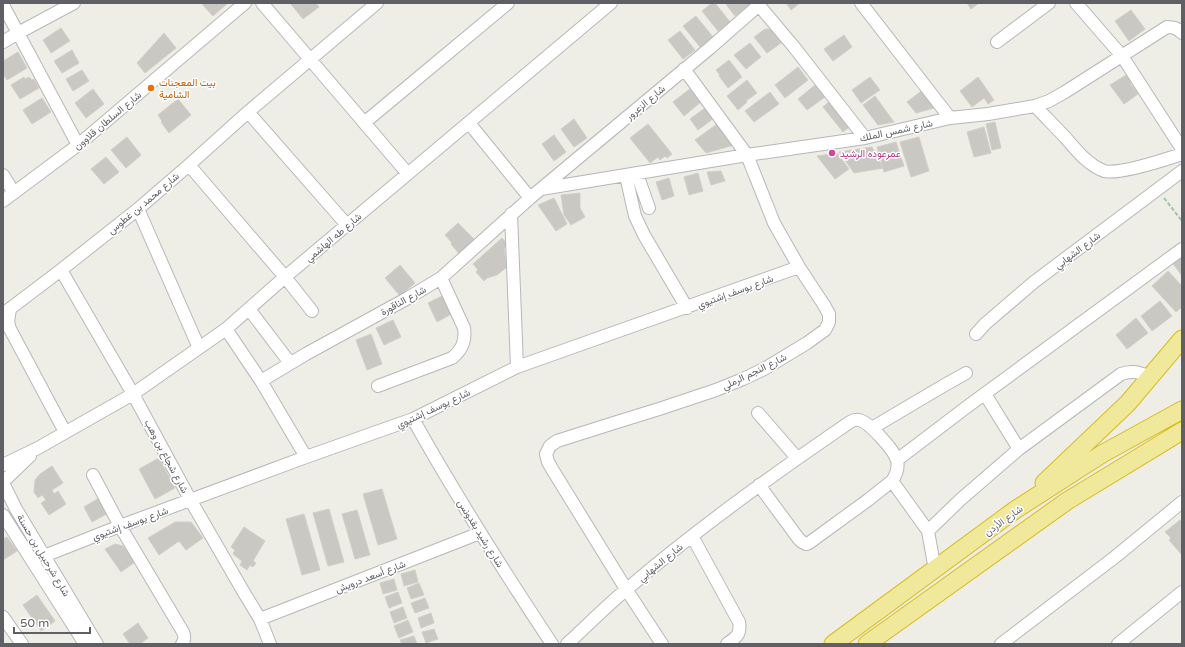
<svg xmlns="http://www.w3.org/2000/svg" width="1185" height="647" viewBox="0 0 1185 647" font-family="'Varela Round',Vazirmatn,sans-serif">
  <style>
    .building { fill: #cac8c3; stroke: #d2d0c5 }
    .lines { fill: none; stroke-linecap: round; stroke-linejoin: round }
    .minor-casing { stroke: #b6b7bb; stroke-width: 14 }
    .highway-casing { stroke: #d9bc1c; stroke-width: 19 }
    .path { stroke: #a0c3b0; stroke-width: 2; stroke-dasharray: 4 2; stroke-linecap: butt }
    .minor { stroke: #fff; stroke-width: 12 }
    .highway { stroke: #f0e99b; stroke-width: 17 }
    .food-dot { fill: #e8710a; stroke: #fff; stroke-width: 1.5 }
    .hotel-dot { fill: #d1479c; stroke: #fff; stroke-width: 1.5 }
    .labels { text-anchor: middle; stroke-width: 3; stroke-linejoin: round; paint-order: stroke }
    .food-label { font-size: 10px; fill: #c56008; stroke: #fff; text-anchor: start }
    .street-label { font-size: 10px; fill: #5e6065; stroke: #fff }
    .hotel-label { font-size: 10px; fill: #b23c85; stroke: #fff; text-anchor: start }
  </style>
  <rect width="100%" height="100%" fill="#eeeee6"/>
  <path class="building" d="M 201,3 L 228,3 L 213,16 Z
    M 290,3 L 316,3 L 319,7 L 303,19 Z
    M 712,3 L 715,3 L 730,22 L 718,31 L 702,11 Z
    M 725,3 L 749,3 L 750,4 L 735,16 Z
    M 786,3 L 800,3 L 791,10 Z
    M 967,3 L 979,3 L 971,9 Z
    M 1131,10 L 1145,29 L 1129,41 L 1115,21 Z
    M 696,16 L 713,37 L 700,47 L 683,26 Z
    M 61,28 L 70,41 L 51,53 L 43,40 Z
    M 765,29 L 771,29 L 781,43 L 767,53 L 754,37 Z
    M 680,31 L 695,50 L 683,59 L 668,40 Z
    M 164,33 L 176,48 L 145,73 L 137,63 Z
    M 844,35 L 852,47 L 833,61 L 824,49 Z
    M 750,43 L 761,57 L 746,69 L 734,55 Z
    M 72,50 L 79,63 L 62,73 L 54,61 Z
    M 18,52 L 27,68 L 7,80 L 3,74 L 3,61 Z
    M 729,60 L 742,77 L 728,88 L 719,76 L 720,75 L 716,70 Z
    M 798,67 L 808,80 L 785,98 L 775,85 Z
    M 82,70 L 89,81 L 73,91 L 66,79 Z
    M 1126,75 L 1131,82 L 1130,83 L 1138,94 L 1124,104 L 1110,85 Z
    M 24,77 L 25,79 L 29,77 L 32,80 L 34,79 L 39,88 L 20,99 L 11,85 Z
    M 870,77 L 880,90 L 861,103 L 852,90 Z
    M 978,77 L 994,100 L 988,104 L 984,98 L 972,107 L 960,91 Z
    M 747,80 L 757,93 L 746,101 L 747,102 L 738,110 L 727,96 Z
    M 815,85 L 825,97 L 807,110 L 798,99 Z
    M 691,88 L 701,102 L 684,116 L 673,102 Z
    M 93,89 L 104,104 L 86,118 L 75,103 Z
    M 924,89 L 938,107 L 916,113 L 907,102 Z
    M 770,92 L 779,104 L 754,122 L 745,111 Z
    M 875,96 L 894,122 L 878,125 L 863,105 Z
    M 42,98 L 51,112 L 32,124 L 23,110 Z
    M 178,99 L 191,115 L 169,133 L 161,122 L 162,121 L 158,115 Z
    M 832,99 L 852,125 L 843,132 L 823,107 Z
    M 705,108 L 714,118 L 698,130 L 690,119 Z
    M 574,119 L 587,138 L 574,147 L 561,129 Z
    M 995,122 L 1001,148 L 992,150 L 986,124 Z
    M 648,124 L 672,154 L 667,158 L 665,156 L 660,160 L 658,157 L 650,163 L 630,138 Z
    M 717,124 L 734,145 L 706,153 L 695,140 Z
    M 984,127 L 991,153 L 974,157 L 967,132 Z
    M 554,135 L 566,152 L 554,161 L 542,144 Z
    M 127,137 L 141,155 L 126,168 L 111,150 Z
    M 919,137 L 929,171 L 911,177 L 900,142 Z
    M 896,142 L 904,166 L 884,172 L 877,147 Z
    M 872,147 L 883,168 L 854,173 L 839,152 Z
    M 837,153 L 849,169 L 835,179 L 817,156 Z
    M 106,157 L 119,172 L 104,184 L 91,169 Z
    M 721,171 L 725,181 L 711,185 L 707,172 Z
    M 698,173 L 703,191 L 689,195 L 684,177 Z
    M 669,178 L 674,196 L 662,200 L 656,182 Z
    M 580,193 L 580,208 L 585,217 L 571,225 L 564,215 L 561,195 Z
    M 554,198 L 567,224 L 556,231 L 538,205 Z
    M 458,223 L 476,241 L 460,255 L 451,244 L 452,243 L 445,235 Z
    M 502,238 L 508,245 L 504,248 L 507,267 L 497,275 L 487,278 L 484,281 L 476,272 L 478,270 L 473,264 Z
    M 1182,255 L 1182,276 L 1172,262 Z
    M 400,265 L 415,283 L 400,296 L 385,278 Z
    M 1168,271 L 1182,286 L 1182,307 L 1176,312 L 1152,286 Z
    M 444,295 L 453,313 L 437,322 L 428,303 Z
    M 1160,301 L 1172,316 L 1152,331 L 1141,316 Z
    M 1136,318 L 1148,333 L 1127,349 L 1116,335 Z
    M 393,320 L 401,337 L 384,345 L 376,328 Z
    M 371,334 L 382,364 L 367,370 L 356,340 Z
    M 159,458 L 175,488 L 155,499 L 139,469 Z
    M 52,466 L 63,483 L 52,490 L 54,494 L 58,491 L 66,504 L 49,515 L 41,503 L 46,500 L 42,495 L 38,498 L 34,492 L 35,480 L 40,474 Z
    M 382,489 L 397,539 L 378,545 L 363,494 Z
    M 99,498 L 108,513 L 92,522 L 84,507 Z
    M 329,509 L 344,562 L 328,566 L 313,513 Z
    M 357,510 L 370,555 L 355,559 L 342,514 Z
    M 304,514 L 320,570 L 302,575 L 286,519 Z
    M 1180,520 L 1182,523 L 1182,555 L 1169,540 L 1171,538 L 1165,532 Z
    M 175,522 L 191,522 L 203,538 L 186,550 L 179,541 L 159,555 L 148,538 Z
    M 244,527 L 265,541 L 253,561 L 256,563 L 253,567 L 250,565 L 247,570 L 240,565 L 242,561 L 233,554 L 235,550 L 231,547 Z
    M 7,537 L 17,551 L 3,560 L 3,539 Z
    M 115,544 L 123,546 L 135,562 L 121,572 L 105,549 Z
    M 415,570 L 418,582 L 404,586 L 401,574 Z
    M 394,579 L 397,590 L 383,594 L 380,583 Z
    M 419,583 L 424,595 L 411,599 L 407,588 Z
    M 398,592 L 402,603 L 389,608 L 385,597 Z
    M 37,595 L 55,621 L 41,631 L 23,605 Z
    M 425,598 L 429,608 L 415,613 L 411,603 Z
    M 403,607 L 407,618 L 394,623 L 390,612 Z
    M 431,613 L 434,623 L 421,628 L 418,618 Z
    M 408,620 L 413,632 L 399,638 L 394,626 Z
    M 138,623 L 148,638 L 140,644 L 130,644 L 123,634 Z
    M 434,629 L 438,639 L 426,643 L 422,632 Z
    M 414,636 L 417,644 L 402,644 L 400,640 Z"/>
  <g class="lines">
    <g class="minor-casing">
      <path id="minor" d="M 262,3 L 408,174
        M 757,3 L 794,47 L 865,138
        M 861,3 L 950,118
        M 1076,3 L 1122,56 L 1182,149
        M 3,5 L 78,145
        M 3,42 L 18,33 L 74,3
        M 997,42 L 1049,3
        M 1035,106 C 1045,116 1055,127 1065,137 C 1076,150 1088,165 1104,171 C 1119,175 1167,159 1182,154
        M 248,112 L 347,225
        M 364,123 L 508,3
        M 469,123 L 530,198
        M 189,165 L 285,277 L 312,311
        M 637,174 L 649,208
        M 3,175 L 14,193
        M 626,176 L 635,216 L 644,235 L 687,308
        M 541,189 L 747,155 L 865,138 L 950,118 L 988,114 L 1035,106 L 1049,101 L 1065,92 L 1167,27 C 1174,27 1177,28 1182,33
        M 3,201 L 78,145 L 245,3
        M 138,209 L 199,348
        M 511,214 L 517,367
        M 61,270 L 133,394 L 191,501 L 243,591 L 260,619 L 270,644
        M 10,309 L 8,322 L 10,329 L 65,432
        M 249,309 L 290,363
        M 3,314 L 61,270 L 138,209 L 189,165 L 248,112 L 377,3
        M 226,329 L 261,381 L 306,457
        M 976,334 L 985,324 L 1034,282 L 1182,171
        M 261,381 L 306,354 L 408,298 L 441,278 L 530,198 L 710,48 L 759,5
        M 378,386 L 452,358 C 462,350 466,341 464,328 L 441,278
        M 985,394 L 1019,449
        M 758,413 L 797,458
        M 413,419 C 456,496 503,570 552,644
        M 872,428 L 943,386 L 966,373
        M 897,460 L 968,406 L 1182,249
        M 3,465 L 38,448 L 133,394 L 226,329 L 285,277 L 611,3
        M 93,475 L 120,526 L 183,632 C 185,637 185,640 182,644
        M 6,479 L 30,456
        M 892,481 L 928,531
        M 5,487 L 16,509 L 97,644
        M 3,515 L 85,644
        M 692,536 L 739,622 C 741,634 737,637 727,644
        M 44,556 L 120,526 L 306,457 L 413,419 L 517,367 L 799,267
        M 935,570 L 928,531 L 960,500 L 1019,449 L 1121,374 C 1132,370 1139,372 1150,377
        M 3,617 L 22,644
        M 260,619 L 480,533
        M 567,644 C 587,626 606,606 627,589 C 698,528 774,474 850,422 C 853,420 855,419 859,420 C 869,422 894,450 897,460 C 899,468 896,475 892,481 L 868,500 L 809,543 L 806,544 L 802,542 L 798,538 L 759,485
        M 662,644 L 626,589 L 552,469 L 548,462 L 546,454 L 550,446 L 557,441 L 617,422 L 659,409 L 716,390 L 743,379 L 764,369 L 807,343 L 825,330 L 829,322 L 829,314 L 824,305 L 799,267 L 774,223 L 747,155 L 684,69
        M 1001,644 L 1115,557 L 1182,502
        M 1118,644 L 1182,592"/>
    </g>
    <g class="highway-casing">
      <path id="highway" d="M 1044,483 L 1128,403 L 1182,339
        M 833,644 L 1015,510 L 1102,454 L 1182,410
        M 867,644 L 1067,501 L 1182,431"/>
    </g>
    <path class="path" d="M 1164,198 L 1182,221"/>
    <use href="#minor" class="minor"/>
    <use href="#highway" class="highway"/>
  </g>
  <circle class="food-dot" cx="151" cy="88" r="4"/>
  <circle class="hotel-dot" cx="832" cy="153" r="4"/>
  <g class="labels">
    <g class="food-label">
      <text x="159" y="86">بيت المعجنات<tspan x="159" dy="12">الشامية</tspan></text>
    </g>
    <g class="street-label">
      <text transform="translate(645 102) rotate(-40)" y="4">شارع الزعرور</text>
      <text transform="translate(107 120) rotate(-40)" y="4">شارع السلطان قلاوون</text>
      <text transform="translate(896 130) rotate(-12)" y="4">شارع شمس الملك</text>
      <text transform="translate(143 203) rotate(-40)" y="4">شارع محمد بن غطوس</text>
      <text transform="translate(333 237) rotate(-40)" y="4">شارع طه الهاشمي</text>
      <text transform="translate(1077 250) rotate(-37)" y="4">شارع الشهابي</text>
      <text transform="translate(735 291) rotate(-20)" y="4">شارع يوسف إشتيوي</text>
      <text transform="translate(403 300) rotate(-29)" y="4">شارع الناقورة</text>
      <text transform="translate(754 371) rotate(-26)" y="4">شارع النجم الرملي</text>
      <text transform="translate(433 408) rotate(-25)" y="4">شارع يوسف إشتيوي</text>
      <text transform="translate(167 456) rotate(62)" y="4">شارع شجاع بن وهب</text>
      <text transform="translate(1003 520) rotate(-36)" y="4">شارع الأردن</text>
      <text transform="translate(130 523) rotate(-20)" y="4">شارع يوسف إشتيوي</text>
      <text transform="translate(481 533) rotate(58)" y="4">شارع رشيد بقدونس</text>
      <text transform="translate(44 555) rotate(59)" y="4">شارع شرحبيل بن حسنة</text>
      <text transform="translate(660 562) rotate(-39)" y="4">شارع الشهابي</text>
      <text transform="translate(370 576) rotate(-21)" y="4">شارع أسعد درويش</text>
    </g>
    <g class="hotel-label">
      <text x="840" y="157">عمرعوده الرشيد</text>
    </g>
  </g>
  <rect width="1185" height="647" fill="none" stroke="#5e6065" stroke-width="8"/>
  <path d="M14 627v6h76v-6" fill="none" stroke="#5e6065" stroke-width="2"/>
  <text x="20" y="627" font-size="12" fill="#5e6065" stroke="#ffffff" stroke-width="3" paint-order="stroke">50 m</text>
</svg>
